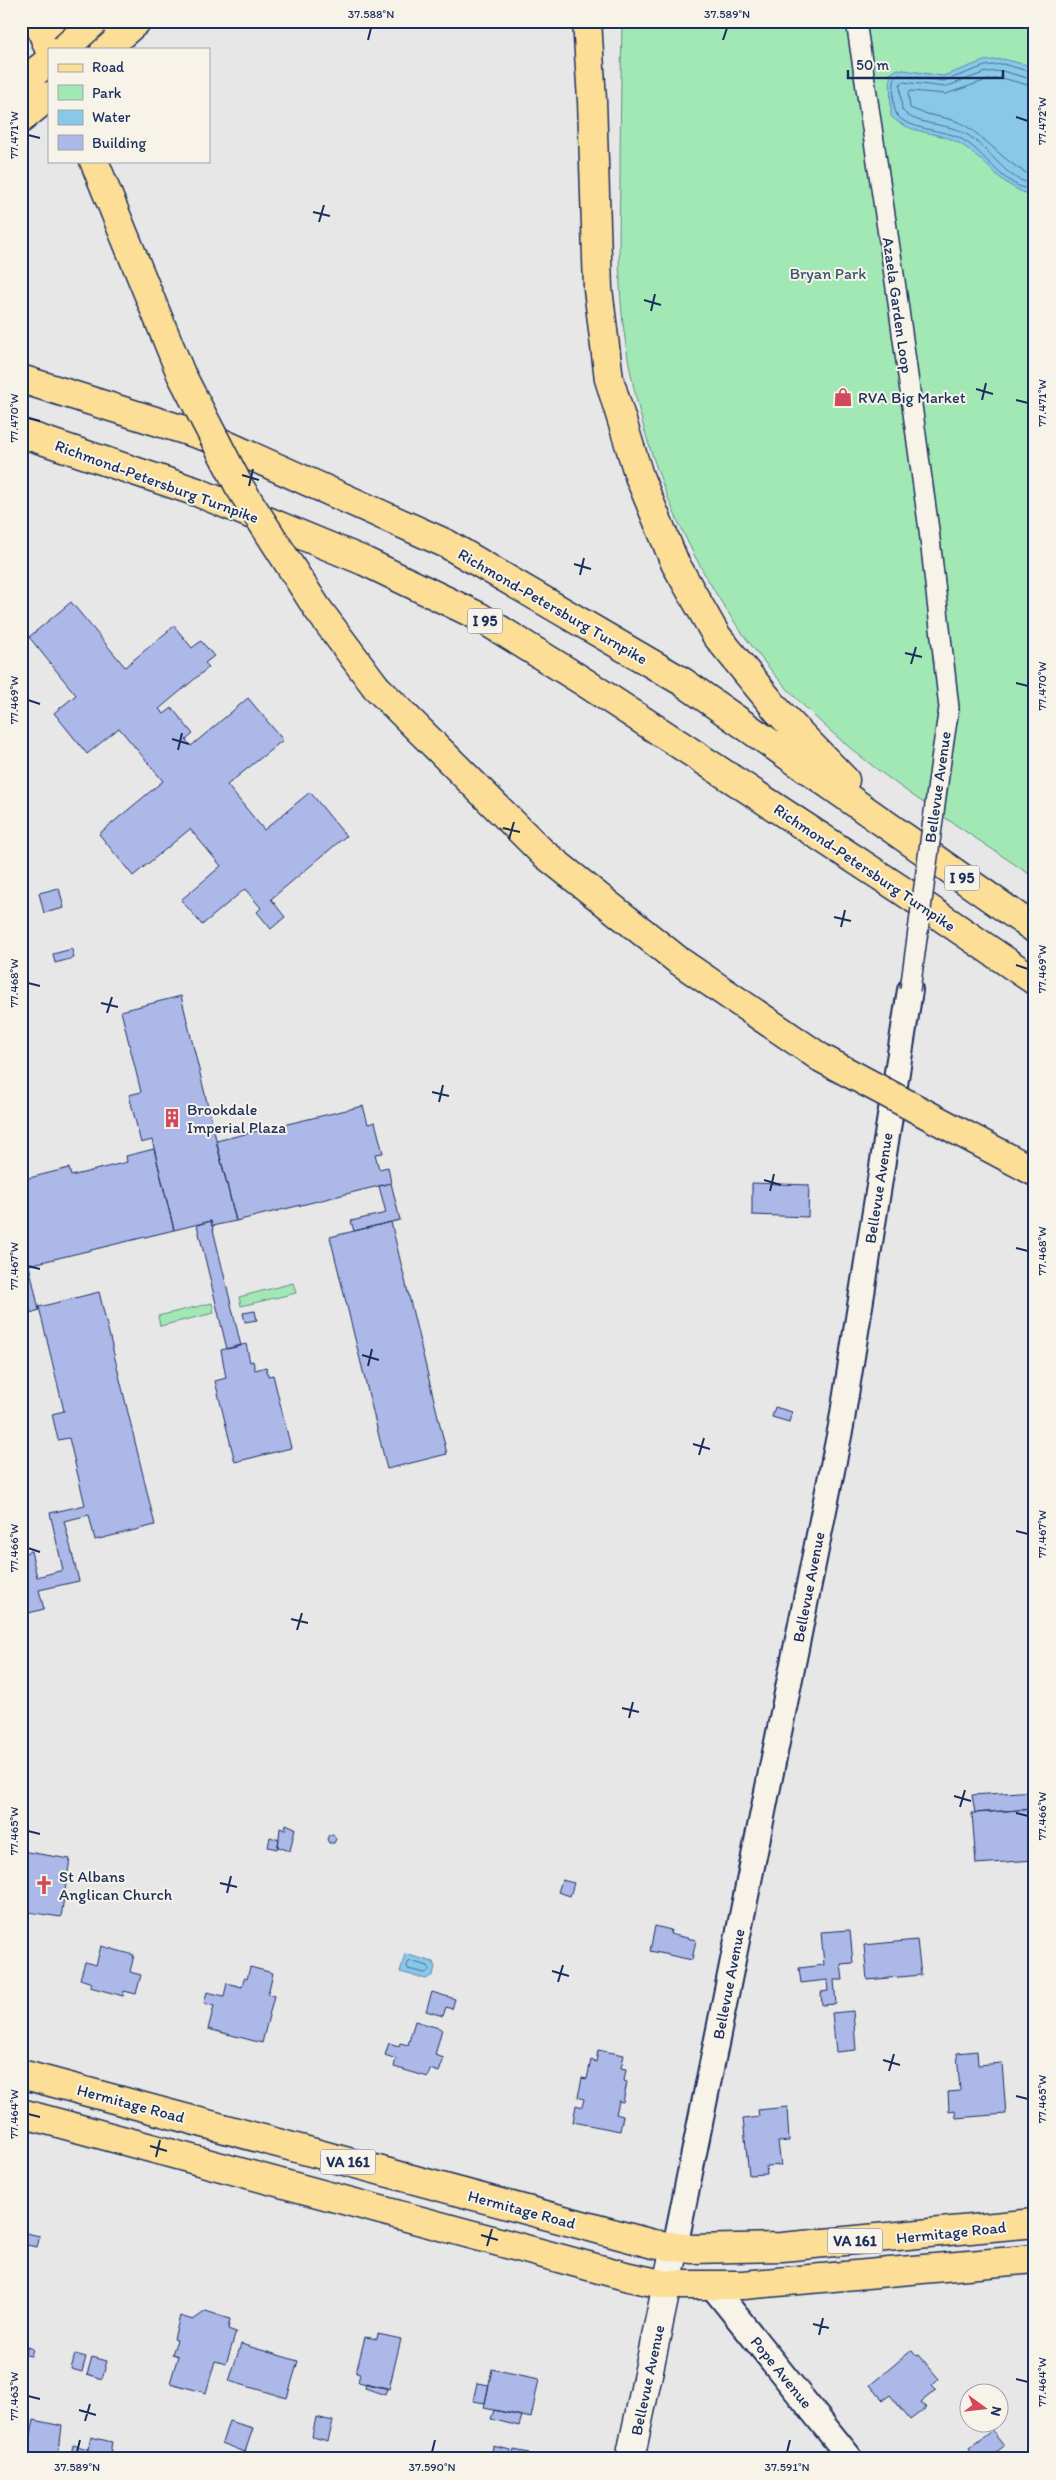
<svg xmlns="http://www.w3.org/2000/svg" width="1056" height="2480" viewBox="0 0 1056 2480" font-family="Itim,sans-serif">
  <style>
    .green { fill: #a2e8b4; stroke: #5e8c89 }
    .water { fill: #89c8e9; stroke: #5d8bb1 }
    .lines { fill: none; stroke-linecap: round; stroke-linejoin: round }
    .shore { stroke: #476c96; stroke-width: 1 }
    .building { fill: #abb8e8; stroke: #1b2f5e }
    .pedestrian-casing { stroke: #1b2f5e; stroke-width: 22 }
    .minor-casing { stroke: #1b2f5e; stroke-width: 28 }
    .tertiary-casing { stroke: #1b2f5e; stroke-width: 31 }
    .primary-casing { stroke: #1b2f5e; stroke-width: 31 }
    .motorway-casing { stroke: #1b2f5e; stroke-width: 31 }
    .pedestrian { stroke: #f7f3e8; stroke-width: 19 }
    .minor { stroke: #f7f3e8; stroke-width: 24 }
    .tertiary { stroke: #f7f3e8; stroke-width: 28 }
    .primary { stroke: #fcde96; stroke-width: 28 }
    .motorway { stroke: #fcde96; stroke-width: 28 }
    .pedestrian-bridge-casing { stroke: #1b2f5e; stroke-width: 22; stroke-linecap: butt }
    .motorway-bridge-casing { stroke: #1b2f5e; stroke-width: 31; stroke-linecap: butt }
    .pedestrian-bridge { stroke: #f7f3e8; stroke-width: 19 }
    .motorway-bridge { stroke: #fcde96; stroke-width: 28 }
    .ticks { fill: none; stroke: #1b2f5e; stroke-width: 2 }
    .labels { text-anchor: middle; stroke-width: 4; stroke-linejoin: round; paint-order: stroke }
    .shield { fill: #f7f3e8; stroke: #5d6a87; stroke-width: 1 }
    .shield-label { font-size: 15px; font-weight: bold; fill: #1b2f5e }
    .park-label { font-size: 16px; fill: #36546f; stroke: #f7f3e8 }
    .street-label { font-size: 16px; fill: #1b2f5e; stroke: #f7f3e8 }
    .poi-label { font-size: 16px; fill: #1b2f5e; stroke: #f7f3e8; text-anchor: start }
    .neatline { fill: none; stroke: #1b2f5e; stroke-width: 2 }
    .ticks-label { font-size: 12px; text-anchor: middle; fill: #1b2f5e }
  </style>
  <rect width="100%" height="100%" fill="#e8e7e8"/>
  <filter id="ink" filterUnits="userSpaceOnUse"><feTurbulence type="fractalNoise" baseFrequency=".02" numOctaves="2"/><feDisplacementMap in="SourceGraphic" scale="10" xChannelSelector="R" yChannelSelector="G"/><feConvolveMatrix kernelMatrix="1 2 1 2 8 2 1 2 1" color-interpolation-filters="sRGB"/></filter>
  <g filter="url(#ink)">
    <path class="green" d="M 622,21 L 1035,21 L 1035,878 C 965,830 890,785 827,728 C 710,623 638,469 622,314 C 618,271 619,228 620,186 C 620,131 621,76 622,21 Z
      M 293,1283 L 296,1293 L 241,1306 L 239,1297 Z
      M 212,1303 L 214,1313 L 160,1326 L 158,1316 Z"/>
    <path class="water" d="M 1003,59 L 1027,65 L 1035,69 L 1035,196 C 997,187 987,157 955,141 C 934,131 909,134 891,116 L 890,74 L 898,69 L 943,76 L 984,61 Z
      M 405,1954 L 433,1962 L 435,1967 L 433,1975 L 426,1979 L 400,1972 Z"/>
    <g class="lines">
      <path class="shore" d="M 1035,73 L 1003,64 L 985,66 L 944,81 L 899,75 L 895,77 C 893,86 892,107 897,115 C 907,129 942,130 958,137 C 980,148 993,171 1013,183 C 1019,187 1028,189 1035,191
        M 1035,80 L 1002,71 L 986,72 L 945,87 L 903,82 L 900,84 L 902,110 C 914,125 943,123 960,131 C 983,141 996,165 1016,178 C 1022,181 1029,183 1035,185
        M 1035,87 L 1002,78 L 987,80 L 946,94 L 911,91 L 908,93 L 910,108 C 928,117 950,116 966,126 C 990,141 1008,167 1035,177
        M 410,1961 L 428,1966 L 429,1971 L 425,1973 L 408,1969 L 407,1966 Z"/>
    </g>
    <path class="building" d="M 71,602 L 125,667 L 174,626 L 192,648 L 201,641 L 214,656 L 205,663 L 209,667 L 159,709 L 164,714 L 172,708 L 193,734 L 186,740 L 191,746 L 248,698 L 283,740 L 227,785 L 264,830 L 310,792 L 346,836 L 271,899 L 285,917 L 271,929 L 257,912 L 261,908 L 245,889 L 202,925 L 194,915 L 181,900 L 221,866 L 190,829 L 133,876 L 99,834 L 163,781 L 119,728 L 87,754 L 54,713 L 76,695 L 29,637 Z
      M 59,888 L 64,908 L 44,913 L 39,893 Z
      M 72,949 L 74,958 L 55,963 L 53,954 Z
      M 181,996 L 236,1221 L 212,1226 L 211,1221 L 174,1230 L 152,1140 L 141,1143 L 129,1095 L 141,1092 L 121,1011 Z
      M 363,1106 L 368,1124 L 375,1122 L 383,1153 L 375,1154 L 379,1169 L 388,1167 L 391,1183 L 236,1221 L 216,1141 Z
      M 154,1149 L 174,1230 L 21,1267 L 21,1180 L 69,1168 L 71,1176 L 127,1162 L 126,1156 Z
      M 391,1183 L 400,1220 L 354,1231 L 351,1221 L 386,1213 L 379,1186 Z
      M 752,1183 L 809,1185 L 808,1217 L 752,1215 Z
      M 211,1221 L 241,1346 L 227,1349 L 197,1225 Z
      M 391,1222 L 447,1454 L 387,1469 L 330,1237 Z
      M 29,1265 L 39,1310 L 31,1313 L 21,1274 L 21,1267 Z
      M 99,1292 L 155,1525 L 95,1540 L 89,1515 L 64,1521 L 79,1581 L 39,1590 L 44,1609 L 21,1615 L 21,1554 L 31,1551 L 37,1577 L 63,1570 L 50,1513 L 85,1505 L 69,1438 L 58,1440 L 52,1414 L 64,1411 L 39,1307 Z
      M 255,1311 L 257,1320 L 245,1322 L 243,1313 Z
      M 246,1344 L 250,1362 L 253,1361 L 255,1370 L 266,1367 L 268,1376 L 273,1375 L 291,1448 L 235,1462 L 215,1381 L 226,1378 L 221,1350 Z
      M 775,1407 L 792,1412 L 789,1422 L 772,1417 Z
      M 1035,1791 L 1035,1809 L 975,1813 L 972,1795 Z
      M 1035,1809 L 1035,1860 L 976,1864 L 972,1813 Z
      M 286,1824 L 295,1828 L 290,1851 L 278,1847 L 280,1828 L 285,1830 Z
      M 333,1834 L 336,1839 L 334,1843 L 329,1843 L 327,1839 L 329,1835 Z
      M 270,1837 L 279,1840 L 277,1849 L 268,1847 Z
      M 21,1851 L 70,1859 L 61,1917 L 21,1911 Z
      M 562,1880 L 574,1883 L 570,1896 L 558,1892 Z
      M 655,1926 L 671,1930 L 670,1934 L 696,1940 L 692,1960 L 650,1951 Z
      M 850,1930 L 853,1963 L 841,1964 L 843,1980 L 834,1980 L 836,2004 L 822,2005 L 821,1992 L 828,1991 L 827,1980 L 801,1983 L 799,1968 L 824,1965 L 821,1932 Z
      M 917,1940 L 921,1975 L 867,1980 L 864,1945 Z
      M 101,1946 L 134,1955 L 130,1972 L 141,1975 L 136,1994 L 124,1991 L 123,1996 L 90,1987 L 92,1983 L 80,1979 L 85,1962 L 96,1965 Z
      M 250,1967 L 273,1973 L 268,1994 L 274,1996 L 262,2043 L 208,2029 L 214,2006 L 204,2003 L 207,1992 L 224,1996 L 227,1983 L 242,1987 L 244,1978 L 247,1979 Z
      M 432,1992 L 455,1999 L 452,2009 L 446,2007 L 443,2016 L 426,2011 Z
      M 853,2011 L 856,2050 L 836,2052 L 832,2013 Z
      M 415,2021 L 442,2029 L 435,2055 L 444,2058 L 439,2072 L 430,2069 L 428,2077 L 394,2067 L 396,2059 L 385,2055 L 389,2043 L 399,2046 L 400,2043 L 408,2045 Z
      M 598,2050 L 624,2055 L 621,2068 L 626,2069 L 624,2081 L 627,2082 L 623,2102 L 619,2101 L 616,2114 L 623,2116 L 620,2131 L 573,2122 L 576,2105 L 582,2107 L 584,2099 L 578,2097 L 582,2078 L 587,2079 L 591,2060 L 596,2062 Z
      M 977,2051 L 978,2065 L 1002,2063 L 1006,2114 L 956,2118 L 955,2110 L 949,2111 L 948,2092 L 960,2091 L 957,2053 Z
      M 787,2107 L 789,2141 L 778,2142 L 781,2165 L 766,2166 L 767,2174 L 749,2175 L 743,2119 L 759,2117 L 758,2110 Z
      M 21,2232 L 40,2236 L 37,2247 L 27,2245 L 23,2265 Z
      M 206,2311 L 230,2319 L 228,2329 L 236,2332 L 226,2364 L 215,2361 L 206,2393 L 170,2383 L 178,2356 L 172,2354 L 177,2340 L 174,2339 L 180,2316 L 193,2320 Z
      M 378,2334 L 401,2339 L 389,2389 L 358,2382 L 360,2374 L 356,2373 L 365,2337 L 377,2339 Z
      M 241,2344 L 298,2361 L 287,2398 L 229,2381 Z
      M 27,2347 L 33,2349 L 31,2356 L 25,2355 Z
      M 912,2350 L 917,2356 L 919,2355 L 939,2379 L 932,2386 L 936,2390 L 921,2402 L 926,2408 L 910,2420 L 890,2395 L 883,2400 L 870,2385 Z
      M 75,2354 L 86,2357 L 82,2372 L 71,2369 Z
      M 92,2357 L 107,2361 L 102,2379 L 87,2374 Z
      M 492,2369 L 539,2379 L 531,2418 L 484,2408 Z
      M 366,2383 L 387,2388 L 385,2395 L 365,2388 Z
      M 477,2383 L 489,2385 L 485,2403 L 473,2401 Z
      M 494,2410 L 522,2416 L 519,2426 L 491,2419 Z
      M 316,2417 L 333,2421 L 328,2441 L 312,2437 Z
      M 34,2420 L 62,2426 L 58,2459 L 26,2459 Z
      M 229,2421 L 253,2428 L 245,2452 L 222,2443 Z
      M 992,2431 L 1004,2446 L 988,2459 L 976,2459 L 969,2449 Z
      M 91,2437 L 112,2442 L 110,2454 L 102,2452 L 102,2456 L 87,2453 Z
      M 73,2445 L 88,2449 L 87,2453 L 102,2456 L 102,2452 L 111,2454 L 110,2459 L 70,2459 Z
      M 493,2446 L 511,2450 L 509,2459 L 491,2459 Z
      M 514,2450 L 529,2453 L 528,2459 L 512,2459 Z"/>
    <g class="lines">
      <g class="pedestrian-casing">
        <path id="pedestrian" d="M 856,21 L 896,288 L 929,530 L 949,708 L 942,753"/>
      </g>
      <g class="minor-casing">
        <path id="minor" d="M 675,2247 L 841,1426 L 910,990
          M 712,2286 L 851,2459"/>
      </g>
      <g class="tertiary-casing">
        <path id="tertiary" d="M 630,2459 L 675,2247"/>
      </g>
      <g class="primary-casing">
        <path id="primary" d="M 21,2074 L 653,2244 L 692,2249 L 782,2247 L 1035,2223
          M 21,2113 L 629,2277 L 667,2285 L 743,2285 L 1035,2259"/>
      </g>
      <g class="motorway-casing">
        <path id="motorway" d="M 38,21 L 49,49
          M 62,21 L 70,49
          M 587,21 L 592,100 L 598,289 L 609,379 L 639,476 L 675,563 L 716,635 L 777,710 L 845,780
          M 105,49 L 137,21
          M 21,83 L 49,61
          M 21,119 L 49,96
          M 94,161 L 181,374
          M 21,379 L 213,439 L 447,544 L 683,682 L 1035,929
          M 21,433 L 197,492 L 364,561 L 478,616 L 581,680 L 900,889 L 1035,981
          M 376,687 L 542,852 L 679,961 L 821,1058
          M 956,1130 L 1035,1172"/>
      </g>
      <use href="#pedestrian" class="pedestrian"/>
      <use href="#minor" class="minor"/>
      <use href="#tertiary" class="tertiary"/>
      <use href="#primary" class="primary"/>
      <use href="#motorway" class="motorway"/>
      <g class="pedestrian-bridge-casing">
        <path id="pedestrian-bridge" d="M 910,990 L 942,753"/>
      </g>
      <g class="motorway-bridge-casing">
        <path id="motorway-bridge" d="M 64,49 L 95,21
          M 181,374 L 239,486 L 317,608 L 376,687
          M 821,1058 L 956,1130"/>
      </g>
      <use href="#pedestrian-bridge" class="pedestrian-bridge"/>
      <use href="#motorway-bridge" class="motorway-bridge"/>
    </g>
  </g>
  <path class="ticks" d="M 368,40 L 371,28M 723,40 L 727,28M 1016,117 L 1028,121M 28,135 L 40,138M 313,212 L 330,216M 319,222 L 324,205M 644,300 L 661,305M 651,311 L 655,294M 976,389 L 993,394M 982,400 L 986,383M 1016,400 L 1028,403M 28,418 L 40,421M 242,475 L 259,480M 249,486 L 253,469M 574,564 L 591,569M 580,575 L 584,558M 905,653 L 922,657M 911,664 L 916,647M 1016,683 L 1028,686M 28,700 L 40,704M 172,739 L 189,744M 178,750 L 182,733M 503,828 L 520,832M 509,839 L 514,822M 834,917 L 851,921M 841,927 L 845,910M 1016,965 L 1028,969M 28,983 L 40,986M 101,1003 L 118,1007M 107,1013 L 112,997M 432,1092 L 449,1096M 439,1102 L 443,1085M 764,1180 L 781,1185M 770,1191 L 774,1174M 1016,1248 L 1028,1251M 28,1266 L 40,1269M 362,1355 L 379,1360M 368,1366 L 372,1349M 693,1444 L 710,1449M 699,1455 L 704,1438M 1016,1531 L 1028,1534M 28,1548 L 40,1552M 291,1619 L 308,1623M 297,1630 L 302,1613M 622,1708 L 639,1712M 629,1718 L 633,1702M 954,1796 L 971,1801M 960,1807 L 965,1790M 1016,1813 L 1028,1816M 28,1831 L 40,1834M 220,1883 L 237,1887M 227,1893 L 231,1876M 552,1971 L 569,1976M 558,1982 L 563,1965M 883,2060 L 900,2065M 889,2071 L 894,2054M 1016,2096 L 1028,2099M 28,2114 L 40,2117M 150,2146 L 167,2151M 156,2157 L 160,2140M 481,2235 L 498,2240M 487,2246 L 492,2229M 813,2324 L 829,2328M 819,2335 L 823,2318M 1016,2379 L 1028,2382M 28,2396 L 40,2399M 79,2410 L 96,2415M 85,2421 L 90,2404M 77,2452 L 80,2440M 432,2452 L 435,2440M 787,2452 L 790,2440"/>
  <defs>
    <g id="shop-bare" transform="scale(1.5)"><path d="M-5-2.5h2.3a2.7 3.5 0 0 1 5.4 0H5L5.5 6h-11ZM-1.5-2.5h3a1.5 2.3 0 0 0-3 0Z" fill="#d1495b" stroke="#f7f3e8" stroke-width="2.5" paint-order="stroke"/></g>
    <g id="building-bare" transform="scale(1.5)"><path d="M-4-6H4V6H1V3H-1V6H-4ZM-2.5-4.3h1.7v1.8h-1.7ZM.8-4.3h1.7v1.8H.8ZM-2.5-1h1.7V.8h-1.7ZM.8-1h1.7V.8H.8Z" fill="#d1495b" stroke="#f7f3e8" stroke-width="2.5" paint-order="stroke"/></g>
    <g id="church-bare" transform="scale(1.5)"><path d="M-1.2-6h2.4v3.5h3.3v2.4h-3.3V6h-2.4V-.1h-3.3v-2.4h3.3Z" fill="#d1495b" stroke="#f7f3e8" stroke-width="2.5" paint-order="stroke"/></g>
  </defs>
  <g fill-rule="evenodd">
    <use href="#shop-bare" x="843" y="397"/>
    <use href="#building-bare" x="172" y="1118"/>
    <use href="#church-bare" x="44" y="1885"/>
  </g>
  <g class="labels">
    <g class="shield">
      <rect x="467.5" y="608.5" width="35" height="25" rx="4"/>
      <rect x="944.5" y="865.5" width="35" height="25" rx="4"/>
      <rect x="320.5" y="2149.5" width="55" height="25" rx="4"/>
      <rect x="827.5" y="2228.5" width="55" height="25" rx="4"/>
    </g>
    <g class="shield-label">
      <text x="485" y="626">I 95</text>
      <text x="962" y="883">I 95</text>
      <text x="348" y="2167">VA 161</text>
      <text x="855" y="2246">VA 161</text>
    </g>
    <g class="park-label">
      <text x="828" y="279">Bryan Park</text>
    </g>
    <g class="street-label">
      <text transform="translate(898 305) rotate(82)" y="6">Azaela Garden Loop</text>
      <text transform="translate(157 481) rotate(20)" y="6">Richmond-Petersburg Turnpike</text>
      <text transform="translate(553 606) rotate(30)" y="6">Richmond-Petersburg Turnpike</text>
      <text transform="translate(937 787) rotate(-82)" y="6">Bellevue Avenue</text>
      <text transform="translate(865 867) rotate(34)" y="6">Richmond-Petersburg Turnpike</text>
      <text transform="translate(878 1188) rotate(-81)" y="6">Bellevue Avenue</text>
      <text transform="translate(808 1587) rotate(-79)" y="6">Bellevue Avenue</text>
      <text transform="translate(728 1984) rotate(-79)" y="6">Bellevue Avenue</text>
      <text transform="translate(131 2103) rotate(15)" y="6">Hermitage Road</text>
      <text transform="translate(522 2209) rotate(15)" y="6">Hermitage Road</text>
      <text transform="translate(951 2232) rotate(-6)" y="6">Hermitage Road</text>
      <text transform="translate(782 2372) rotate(51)" y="6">Pope Avenue</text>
      <text transform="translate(647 2380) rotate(-78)" y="6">Bellevue Avenue</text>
    </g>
    <g class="poi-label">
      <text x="858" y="403">RVA Big Market</text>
      <text x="187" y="1115">Brookdale<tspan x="187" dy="18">Imperial Plaza</tspan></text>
      <text x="59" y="1882">St Albans<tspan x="59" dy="18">Anglican Church</tspan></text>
    </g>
  </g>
  <rect width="1056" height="2480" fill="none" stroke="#f7f3e8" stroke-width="55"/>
  <rect x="48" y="48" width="162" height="115" fill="#f7f3e8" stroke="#9fa5b1"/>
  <rect x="58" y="64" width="25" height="8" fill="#fcde96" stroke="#9fa5b1"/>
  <text x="92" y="72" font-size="15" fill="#1b2f5e">Road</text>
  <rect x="58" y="85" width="25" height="15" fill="#a2e8b4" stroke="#9fa5b1"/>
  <text x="92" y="98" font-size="15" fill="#1b2f5e">Park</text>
  <rect x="58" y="110" width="25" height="15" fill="#89c8e9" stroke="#9fa5b1"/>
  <text x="92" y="122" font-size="15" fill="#1b2f5e">Water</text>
  <rect x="58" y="135" width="25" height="15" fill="#abb8e8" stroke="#9fa5b1"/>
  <text x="92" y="148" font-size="15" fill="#1b2f5e">Building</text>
  <g transform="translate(984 2408) rotate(105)"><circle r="24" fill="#f7f3e8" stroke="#9fa5b1"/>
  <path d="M0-4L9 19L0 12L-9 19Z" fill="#d1495b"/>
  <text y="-8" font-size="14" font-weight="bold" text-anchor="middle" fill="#1b2f5e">N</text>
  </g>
  <path d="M848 70v8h155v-8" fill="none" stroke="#1b2f5e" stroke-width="2.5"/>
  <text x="856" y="70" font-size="15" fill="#1b2f5e" stroke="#f7f3e8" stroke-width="4" paint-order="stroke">50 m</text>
  <rect x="28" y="28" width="1000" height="2424" class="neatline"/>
  <g class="ticks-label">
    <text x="371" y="18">37.588°N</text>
    <text x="727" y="18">37.589°N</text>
    <text transform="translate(1042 121) rotate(-90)" y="4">77.472°W</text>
    <text transform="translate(14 135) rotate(-90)" y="4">77.471°W</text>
    <text transform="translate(1042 403) rotate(-90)" y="4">77.471°W</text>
    <text transform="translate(14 418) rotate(-90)" y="4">77.470°W</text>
    <text transform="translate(1042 686) rotate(-90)" y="4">77.470°W</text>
    <text transform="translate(14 700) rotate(-90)" y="4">77.469°W</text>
    <text transform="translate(1042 969) rotate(-90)" y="4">77.469°W</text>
    <text transform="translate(14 983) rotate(-90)" y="4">77.468°W</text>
    <text transform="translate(1042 1251) rotate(-90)" y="4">77.468°W</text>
    <text transform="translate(14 1266) rotate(-90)" y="4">77.467°W</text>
    <text transform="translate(1042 1534) rotate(-90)" y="4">77.467°W</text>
    <text transform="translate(14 1548) rotate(-90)" y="4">77.466°W</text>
    <text transform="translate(1042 1816) rotate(-90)" y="4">77.466°W</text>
    <text transform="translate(14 1831) rotate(-90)" y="4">77.465°W</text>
    <text transform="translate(1042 2099) rotate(-90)" y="4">77.465°W</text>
    <text transform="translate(14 2114) rotate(-90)" y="4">77.464°W</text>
    <text transform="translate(1042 2382) rotate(-90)" y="4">77.464°W</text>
    <text transform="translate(14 2396) rotate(-90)" y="4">77.463°W</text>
    <text x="77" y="2471">37.589°N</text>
    <text x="432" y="2471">37.590°N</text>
    <text x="787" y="2471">37.591°N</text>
  </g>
</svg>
